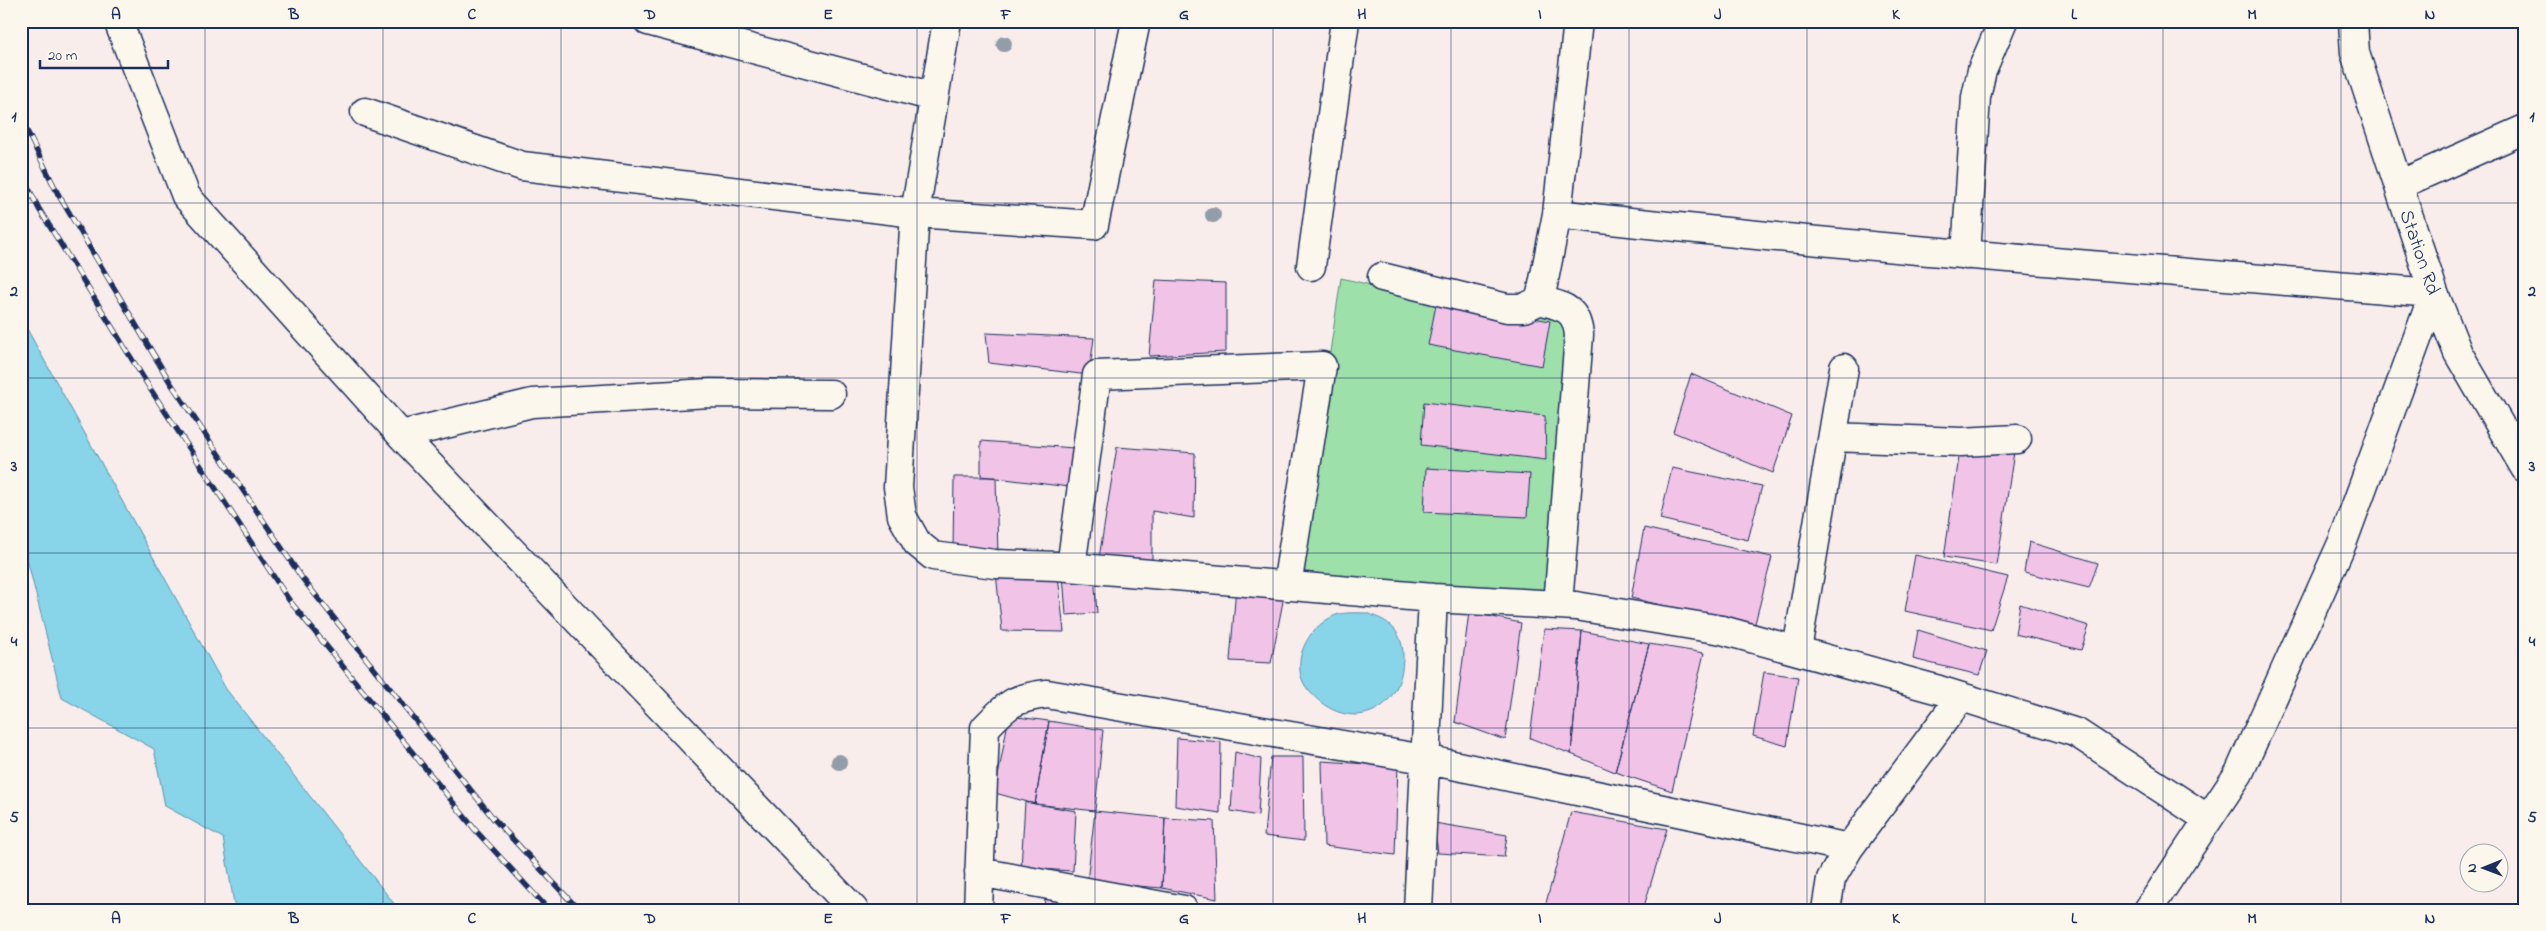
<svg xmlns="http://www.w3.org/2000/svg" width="2546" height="931" viewBox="0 0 2546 931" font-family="'Indie Flower',sans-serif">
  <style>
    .green { fill: #9ee0aa; stroke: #5c8884 }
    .water { fill: #88d4e8; stroke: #5c92b1 }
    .building { fill: #f1c3e7; stroke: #1b2f5e }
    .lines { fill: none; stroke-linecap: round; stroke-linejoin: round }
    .minor-casing { stroke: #1b2f5e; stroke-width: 31 }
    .minor { stroke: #fbf7ec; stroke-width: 28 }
    .rail-casing { stroke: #1b2f5e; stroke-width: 5.5 }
    .rail { stroke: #fbf7ec; stroke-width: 4; stroke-dasharray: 11; stroke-linecap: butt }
    .tree { fill: #919da8 }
    .grid { fill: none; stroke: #1b2f5e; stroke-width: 1; stroke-opacity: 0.55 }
    .labels { text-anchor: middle; stroke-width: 4; stroke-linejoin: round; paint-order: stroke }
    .street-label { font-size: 20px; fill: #1b2f5e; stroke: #fbf7ec }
    .neatline { fill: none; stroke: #1b2f5e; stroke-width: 2 }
    .grid-label { font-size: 16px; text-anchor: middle; font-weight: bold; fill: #1b2f5e }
  </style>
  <rect width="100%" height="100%" fill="#f9edeb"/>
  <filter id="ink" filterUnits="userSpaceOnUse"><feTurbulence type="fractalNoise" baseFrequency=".02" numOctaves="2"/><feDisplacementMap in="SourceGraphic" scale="10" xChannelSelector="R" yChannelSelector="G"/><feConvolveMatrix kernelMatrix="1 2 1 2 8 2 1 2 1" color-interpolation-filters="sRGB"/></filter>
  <g filter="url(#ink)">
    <path class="green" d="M 1341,278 L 1491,313 L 1533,311 L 1572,319 L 1548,597 L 1297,575 Z"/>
    <path class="water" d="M 21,318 L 226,689 L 399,910 L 235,910 L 223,838 L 165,806 L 154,749 L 62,698 L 21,535 Z
      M 1366,613 C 1374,616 1384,619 1390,625 C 1399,632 1403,644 1403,655 C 1404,714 1348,736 1309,691 C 1287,666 1307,626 1336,615 C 1345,612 1357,613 1366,613 Z"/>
    <path class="building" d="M 1156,280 L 1226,283 L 1226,352 L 1149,356 Z
      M 1437,300 L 1550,321 L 1542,366 L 1428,345 Z
      M 986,333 L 1094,338 L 1089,375 L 989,363 Z
      M 1691,374 L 1792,416 L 1773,473 L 1673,432 Z
      M 1424,402 L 1545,416 L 1546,460 L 1421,445 Z
      M 981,441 L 1074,448 L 1069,487 L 981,476 Z
      M 1961,444 L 2014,452 L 1997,565 L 1944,557 Z
      M 1117,447 L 1195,453 L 1194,518 L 1152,511 L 1152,568 L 1098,564 Z
      M 1426,468 L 1530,474 L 1527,517 L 1424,512 Z
      M 1672,468 L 1762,486 L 1748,540 L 1660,519 Z
      M 954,477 L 996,477 L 998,555 L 953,552 Z
      M 1644,528 L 1772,557 L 1754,627 L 1631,598 Z
      M 2029,542 L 2098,563 L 2089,588 L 2024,572 Z
      M 1915,555 L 2008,577 L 1991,630 L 1905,611 Z
      M 996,573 L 1058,575 L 1064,632 L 1002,631 Z
      M 1094,573 L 1097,613 L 1066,615 L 1063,575 Z
      M 1236,587 L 1285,591 L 1271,663 L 1230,661 Z
      M 2020,604 L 2089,626 L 2081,650 L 2015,634 Z
      M 1469,612 L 1521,623 L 1505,740 L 1455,722 Z
      M 1544,629 L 1582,631 L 1571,754 L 1530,738 Z
      M 1918,630 L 1987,651 L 1979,675 L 1913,659 Z
      M 1582,631 L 1649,644 L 1615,772 L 1571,754 Z
      M 1649,644 L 1704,653 L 1672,791 L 1615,772 Z
      M 1764,672 L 1798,677 L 1787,746 L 1753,736 Z
      M 1009,716 L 1049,721 L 1035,804 L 995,793 Z
      M 1049,721 L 1103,730 L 1095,811 L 1035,804 Z
      M 1177,738 L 1221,742 L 1220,813 L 1175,806 Z
      M 1235,752 L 1261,759 L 1258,816 L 1231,811 Z
      M 1271,757 L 1303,757 L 1304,841 L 1264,836 Z
      M 1322,761 L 1398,766 L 1395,855 L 1324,846 Z
      M 1025,802 L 1076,811 L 1073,871 L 1021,868 Z
      M 1095,811 L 1165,818 L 1162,888 L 1087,882 Z
      M 1571,812 L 1667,829 L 1643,910 L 1544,910 Z
      M 1165,818 L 1214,821 L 1217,899 L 1162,888 Z
      M 1434,823 L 1507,835 L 1504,857 L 1438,853 Z
      M 1046,886 L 1114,910 L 1044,910 Z
      M 1435,908 L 1482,910 L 1434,910 Z"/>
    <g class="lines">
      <g class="minor-casing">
        <path id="minor" d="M 118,21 L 186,196 L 401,435
          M 648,21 L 934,97
          M 947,21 L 915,213 L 898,487 L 902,516 L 917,543 L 933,556 L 995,564 L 1057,566 L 1433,598 L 1576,606 L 1722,630 L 1939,690 L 2077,733 L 2208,819
          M 2353,21 L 2355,53 L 2434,293 L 2458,353 L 2525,468
          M 365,112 L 522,166 L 915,213 L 1094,225 L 1136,21
          M 2399,185 L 2525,129
          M 1557,214 L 1578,21
          M 1966,255 L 1976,97 L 1982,70 L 2003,21
          M 1311,266 L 1345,21
          M 1382,277 L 1507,308 L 1524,308 L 1540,300 L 1557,214 C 1849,247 2142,269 2434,293 L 2343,541 L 2239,773 L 2148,910
          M 1540,300 C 1563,307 1576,307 1579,335 L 1558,605
          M 831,394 L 710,393 L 532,403 L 401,435 L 854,910
          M 1833,437 L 1961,442 L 2017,439
          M 1071,567 L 1097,375 L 1322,366 L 1287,586
          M 1797,650 L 1844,368
          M 979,872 L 1184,910
          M 978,910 L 985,728 C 1008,704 1013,698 1047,694 L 1424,759 L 1849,848
          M 1418,910 L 1433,598
          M 1826,910 L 1831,879 L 1849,848 L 1961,697"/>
      </g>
      <use href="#minor" class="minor"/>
      <g class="rail-casing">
        <path id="rail" d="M 21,119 L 58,194 L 170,382 L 302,578 L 493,818 L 579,910
          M 21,173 L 39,209 L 151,390 L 289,600 L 477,832 L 549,910"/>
      </g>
      <use href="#rail" class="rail"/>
    </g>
    <g class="tree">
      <circle cx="1004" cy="44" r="8"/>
      <circle cx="1213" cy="215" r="8"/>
      <circle cx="839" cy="762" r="8"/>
    </g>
  </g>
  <path class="grid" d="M 205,21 L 205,910M 383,21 L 383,910M 561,21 L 561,910M 739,21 L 739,910M 917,21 L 917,910M 1095,21 L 1095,910M 1273,21 L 1273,910M 1451,21 L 1451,910M 1629,21 L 1629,910M 1807,21 L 1807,910M 1985,21 L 1985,910M 2163,21 L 2163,910M 2341,21 L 2341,910M 21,203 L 2525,203M 21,378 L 2525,378M 21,553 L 2525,553M 21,728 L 2525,728"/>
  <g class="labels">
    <g class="street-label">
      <text transform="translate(2421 252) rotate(71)" y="7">Station Rd</text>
    </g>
  </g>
  <rect width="2546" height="931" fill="none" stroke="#fbf7ec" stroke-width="55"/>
  <g transform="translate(2484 868) rotate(269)"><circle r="24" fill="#fbf7ec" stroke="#a1a7b3"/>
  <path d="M0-4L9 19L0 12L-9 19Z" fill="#1b2f5e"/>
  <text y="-8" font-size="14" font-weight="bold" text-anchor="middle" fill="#1b2f5e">N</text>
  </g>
  <path d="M40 60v8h128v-8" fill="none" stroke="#1b2f5e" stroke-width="2.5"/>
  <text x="48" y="60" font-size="15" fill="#1b2f5e" stroke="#fbf7ec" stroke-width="4" paint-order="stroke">20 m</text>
  <rect x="28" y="28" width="2490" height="876" class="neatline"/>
  <g class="grid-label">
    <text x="116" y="19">A</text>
    <text x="294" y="19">B</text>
    <text x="472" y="19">C</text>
    <text x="650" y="19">D</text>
    <text x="828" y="19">E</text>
    <text x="1006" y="19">F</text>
    <text x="1184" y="19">G</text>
    <text x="1362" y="19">H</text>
    <text x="1540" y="19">I</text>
    <text x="1718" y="19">J</text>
    <text x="1896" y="19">K</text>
    <text x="2074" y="19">L</text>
    <text x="2252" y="19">M</text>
    <text x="2430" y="19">N</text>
    <text x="14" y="121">1</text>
    <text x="2532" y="121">1</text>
    <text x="14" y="296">2</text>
    <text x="2532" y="296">2</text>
    <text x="14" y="471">3</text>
    <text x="2532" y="471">3</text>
    <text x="14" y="646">4</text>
    <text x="2532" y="646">4</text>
    <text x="14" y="822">5</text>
    <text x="2532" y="822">5</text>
    <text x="116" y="923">A</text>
    <text x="294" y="923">B</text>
    <text x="472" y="923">C</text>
    <text x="650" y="923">D</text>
    <text x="828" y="923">E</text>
    <text x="1006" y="923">F</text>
    <text x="1184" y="923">G</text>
    <text x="1362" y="923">H</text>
    <text x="1540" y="923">I</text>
    <text x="1718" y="923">J</text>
    <text x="1896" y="923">K</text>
    <text x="2074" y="923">L</text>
    <text x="2252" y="923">M</text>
    <text x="2430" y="923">N</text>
  </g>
</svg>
